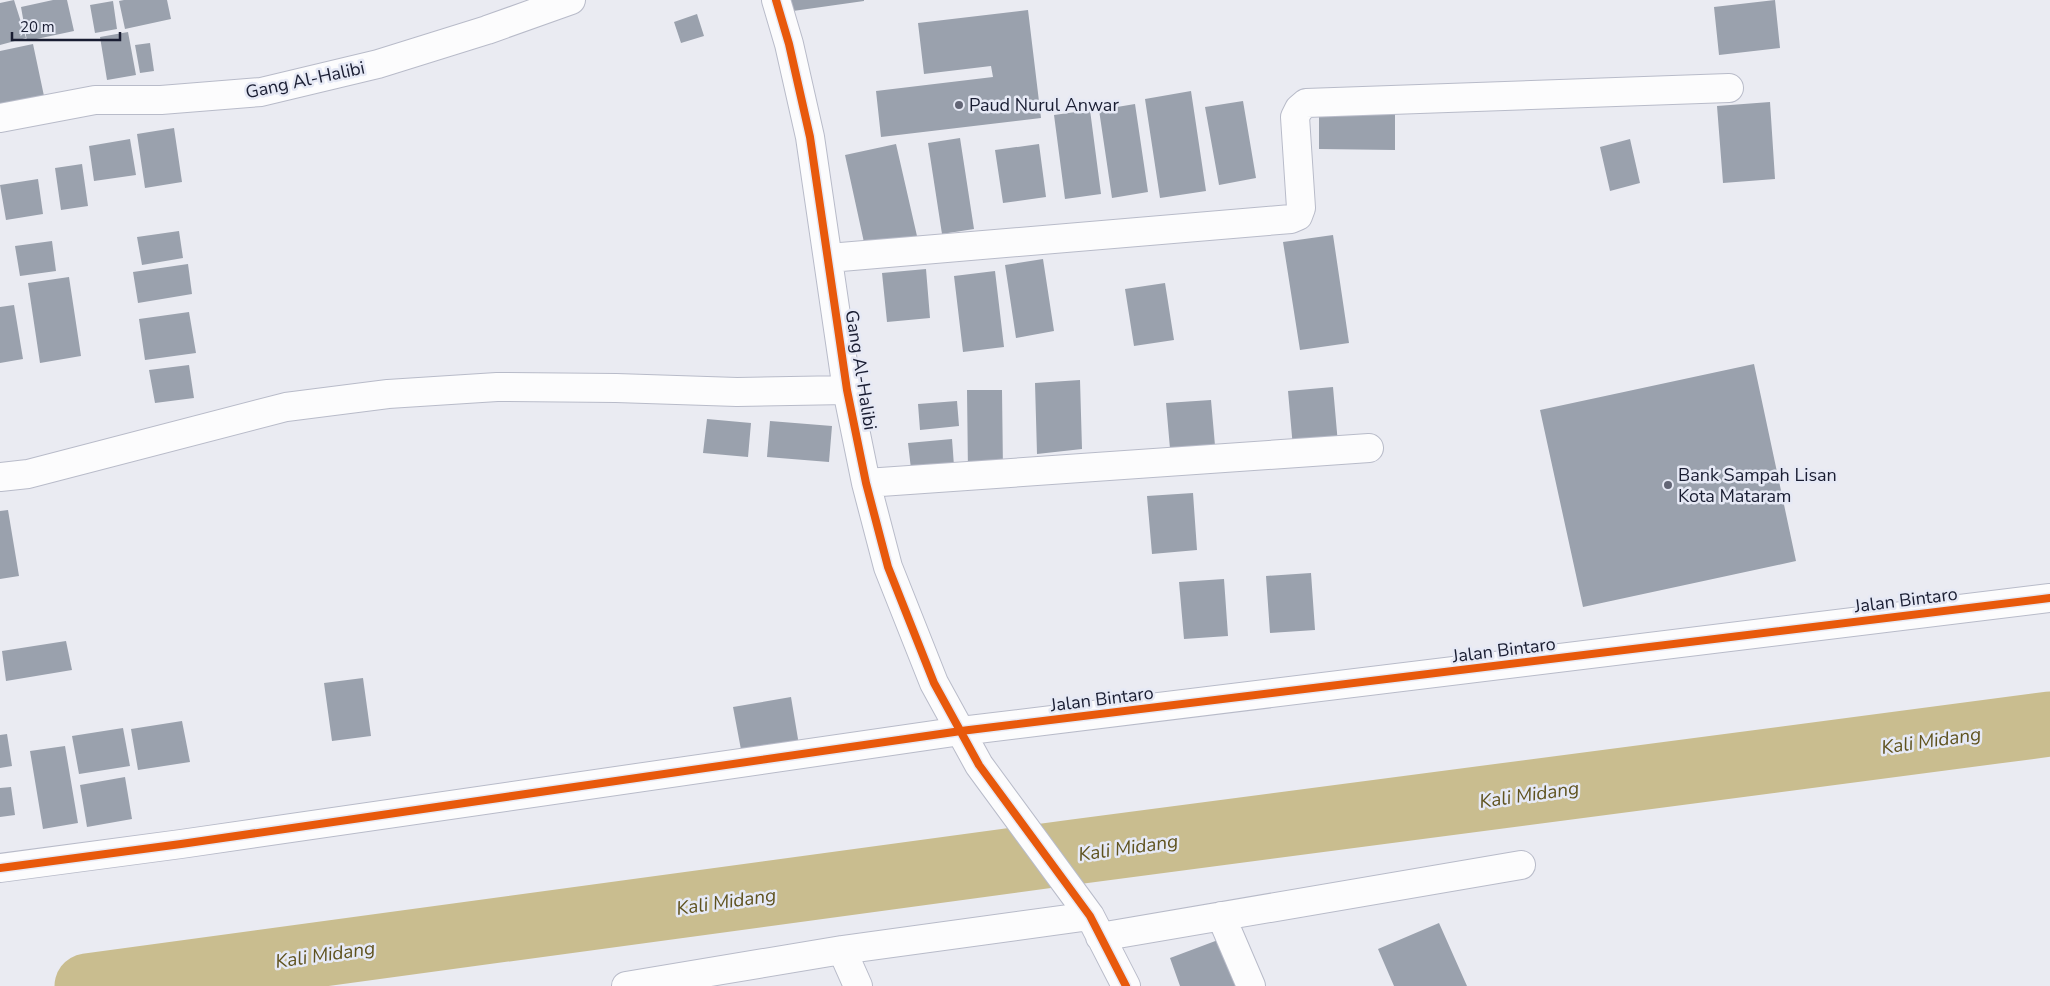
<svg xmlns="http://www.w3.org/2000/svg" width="2050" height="986" viewBox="0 0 2050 986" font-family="'Nunito Sans',sans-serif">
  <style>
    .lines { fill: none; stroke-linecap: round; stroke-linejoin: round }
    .river { stroke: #c9bd8f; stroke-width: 65 }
    .building { fill: #9aa1ad }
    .street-casing { stroke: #b8bbc9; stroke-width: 30 }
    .street { stroke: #fcfcfd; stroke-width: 28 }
    .cycleway-casing { stroke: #e6e9f5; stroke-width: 11 }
    .cycleway { stroke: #e8590c; stroke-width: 8 }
    .poi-dot { fill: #626575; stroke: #e6e9f5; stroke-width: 2 }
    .labels { text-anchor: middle; stroke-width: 5; stroke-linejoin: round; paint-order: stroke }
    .street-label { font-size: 18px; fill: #191d32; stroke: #e6e9f5 }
    .poi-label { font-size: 18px; fill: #191d32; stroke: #e6e9f5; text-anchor: start }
    .water-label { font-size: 19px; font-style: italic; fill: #5f521e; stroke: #e6e9f5 }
  </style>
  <rect width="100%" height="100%" fill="#eaebf2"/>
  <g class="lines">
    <path class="river" d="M 87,986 L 1074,852 L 2050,724"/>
  </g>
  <path class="building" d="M 14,0 L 26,38 L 0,45 L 0,3 Z
    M 53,0 L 67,0 L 74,31 L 27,41 L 21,7 Z
    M 124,0 L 167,0 L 171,19 L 125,29 L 119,1 Z
    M 791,0 L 864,0 L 864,1 L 793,11 Z
    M 1775,0 L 1780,48 L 1719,55 L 1714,7 Z
    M 113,1 L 117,29 L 95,33 L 90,5 Z
    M 1028,10 L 1041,118 L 881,137 L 876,91 L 993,77 L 991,66 L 924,74 L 918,23 Z
    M 697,14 L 704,36 L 681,43 L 674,22 Z
    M 128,32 L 136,75 L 107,80 L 100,37 Z
    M 150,43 L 154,71 L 140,73 L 135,45 Z
    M 33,44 L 44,96 L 0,105 L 0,51 Z
    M 1191,91 L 1206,191 L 1160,198 L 1145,99 Z
    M 1243,101 L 1256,178 L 1219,185 L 1205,107 Z
    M 1770,102 L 1775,179 L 1723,183 L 1717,106 Z
    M 1135,104 L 1148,192 L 1112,198 L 1099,110 Z
    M 1090,110 L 1101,194 L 1065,199 L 1054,115 Z
    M 1319,111 L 1395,112 L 1395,150 L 1319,149 Z
    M 174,128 L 182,182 L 145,188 L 137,134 Z
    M 960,138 L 974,229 L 942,234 L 928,143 Z
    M 130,139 L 136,175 L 94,181 L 89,146 Z
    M 1630,139 L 1640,183 L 1610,191 L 1600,147 Z
    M 896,144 L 917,236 L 865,247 L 845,155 Z
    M 1039,144 L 1046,197 L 1003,203 L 995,150 Z
    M 82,164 L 88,206 L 61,210 L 55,168 Z
    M 38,179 L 43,214 L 6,220 L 0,185 Z
    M 179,231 L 183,258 L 142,265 L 137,237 Z
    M 1333,235 L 1349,343 L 1300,350 L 1283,242 Z
    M 52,241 L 56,271 L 20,276 L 15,246 Z
    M 1043,259 L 1054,331 L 1016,338 L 1005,265 Z
    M 188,264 L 192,294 L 138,303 L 133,272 Z
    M 926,269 L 930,318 L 887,322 L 882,273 Z
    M 995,271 L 1004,347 L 963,352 L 954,276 Z
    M 69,277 L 81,356 L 40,363 L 28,283 Z
    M 1165,283 L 1174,340 L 1134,346 L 1125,289 Z
    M 14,305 L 23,359 L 0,363 L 0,307 Z
    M 189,312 L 196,353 L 145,360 L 139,319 Z
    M 1754,364 L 1796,561 L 1583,607 L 1540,410 Z
    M 189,365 L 194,398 L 155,403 L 149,370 Z
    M 1080,380 L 1082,449 L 1037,454 L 1035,383 Z
    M 1333,387 L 1338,444 L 1293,448 L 1288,391 Z
    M 967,390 L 1002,390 L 1003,472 L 968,473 Z
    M 1211,400 L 1216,457 L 1171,460 L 1166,403 Z
    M 957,401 L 959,426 L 920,430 L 918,404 Z
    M 707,419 L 751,423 L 748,457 L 703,453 Z
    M 770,421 L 832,426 L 829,462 L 767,457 Z
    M 952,439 L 954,466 L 911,469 L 908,443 Z
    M 1193,493 L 1197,550 L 1152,554 L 1147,496 Z
    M 8,510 L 19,576 L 0,579 L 0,511 Z
    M 1311,573 L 1315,630 L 1270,633 L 1266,576 Z
    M 1224,579 L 1228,636 L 1184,639 L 1179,582 Z
    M 66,641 L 72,670 L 6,681 L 2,651 Z
    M 363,678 L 371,736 L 332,741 L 324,683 Z
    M 791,697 L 799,745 L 742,755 L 733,707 Z
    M 182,721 L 190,762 L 138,770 L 131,729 Z
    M 123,728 L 130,766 L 79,774 L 72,736 Z
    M 7,734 L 12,766 L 0,768 L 0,735 Z
    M 65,746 L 78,823 L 43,829 L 30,751 Z
    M 125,777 L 132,819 L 87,827 L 80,785 Z
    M 11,787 L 15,815 L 0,817 L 0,788 Z
    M 1439,923 L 1467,986 L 1394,986 L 1378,949 Z
    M 1226,937 L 1244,986 L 1180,986 L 1170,958 Z"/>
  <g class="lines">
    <g class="street-casing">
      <path id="street" d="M 776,0 L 789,44 L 810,137 L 847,390 L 866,483 L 888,567 L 934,683 L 979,765 L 1090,916 L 1126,986
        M 0,118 L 95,100 L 161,100 L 261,92 L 378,64 L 487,30 L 571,0
        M 829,258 L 1291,219 L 1298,216 L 1301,208 L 1295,117 L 1299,109 L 1306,103 L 1729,88
        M 0,477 L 28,474 L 286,407 L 388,394 L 497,387 L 616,388 L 737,392 L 847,390
        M 866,483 L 1369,448
        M 0,868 L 181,844 L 961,731 L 2050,598
        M 1221,916 L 1251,986
        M 1100,937 L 1521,865
        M 842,950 L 858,986
        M 626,986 L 842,950 L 1090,916"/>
    </g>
    <use href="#street" class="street"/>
    <g class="cycleway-casing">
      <path id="cycleway" d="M 776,0 L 789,44 L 810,137 L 847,390 L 866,483 L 888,567 L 934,683 L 979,765 L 1090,916 L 1126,986
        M 0,868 L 181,844 L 961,731 L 2050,598"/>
    </g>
    <use href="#cycleway" class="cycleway"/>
  </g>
  <g class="poi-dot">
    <circle cx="959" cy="105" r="5"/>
    <circle cx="1668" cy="485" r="5"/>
  </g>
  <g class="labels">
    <g class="street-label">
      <text transform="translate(305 80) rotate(-12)" y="6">Gang Al-Halibi</text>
      <text transform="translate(861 370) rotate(81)" y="6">Gang Al-Halibi</text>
      <text transform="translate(1906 600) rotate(-7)" y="6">Jalan Bintaro</text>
      <text transform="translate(1504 650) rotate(-7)" y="6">Jalan Bintaro</text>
      <text transform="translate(1102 699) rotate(-7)" y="6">Jalan Bintaro</text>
    </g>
    <g class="poi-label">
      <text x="969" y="111">Paud Nurul Anwar</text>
      <text x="1678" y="481">Bank Sampah Lisan<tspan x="1678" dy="21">Kota Mataram</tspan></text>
    </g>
    <g class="water-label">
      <text transform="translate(1931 740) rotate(-8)" y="7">Kali Midang</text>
      <text transform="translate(1529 794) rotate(-8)" y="7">Kali Midang</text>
      <text transform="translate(1128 847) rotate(-8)" y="7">Kali Midang</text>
      <text transform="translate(726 901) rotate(-8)" y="7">Kali Midang</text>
      <text transform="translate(325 954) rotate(-8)" y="7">Kali Midang</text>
    </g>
  </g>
  <path d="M12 32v8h108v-8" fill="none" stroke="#191d32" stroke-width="2.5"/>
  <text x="20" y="32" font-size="15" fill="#191d32" stroke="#e6e9f5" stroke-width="4" paint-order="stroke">20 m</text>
</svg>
